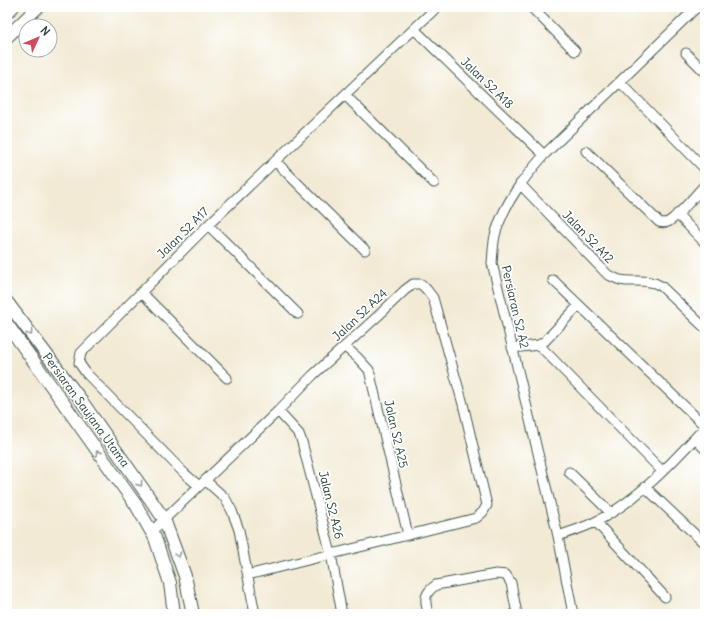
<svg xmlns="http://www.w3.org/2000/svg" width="712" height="621" viewBox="0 0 712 621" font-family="Delius,sans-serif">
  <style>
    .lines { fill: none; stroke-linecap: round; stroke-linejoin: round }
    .street-casing { stroke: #3f574c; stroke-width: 11 }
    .secondary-casing { stroke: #3f574c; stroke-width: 14 }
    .street { stroke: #fff; stroke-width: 9 }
    .secondary { stroke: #fff; stroke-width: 12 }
    .oneway { stroke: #8f9e9a }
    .labels { text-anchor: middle; stroke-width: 3.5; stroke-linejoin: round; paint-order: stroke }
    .street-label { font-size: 12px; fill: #1f3d34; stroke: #fff }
  </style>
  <rect width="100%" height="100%" fill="#fff"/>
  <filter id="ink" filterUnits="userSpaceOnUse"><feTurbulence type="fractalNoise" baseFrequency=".025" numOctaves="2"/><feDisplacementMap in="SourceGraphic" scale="8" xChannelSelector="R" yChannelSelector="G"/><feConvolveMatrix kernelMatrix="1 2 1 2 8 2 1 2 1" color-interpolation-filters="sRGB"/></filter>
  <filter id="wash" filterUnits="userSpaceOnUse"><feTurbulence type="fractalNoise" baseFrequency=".012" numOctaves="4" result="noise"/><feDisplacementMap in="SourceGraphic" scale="16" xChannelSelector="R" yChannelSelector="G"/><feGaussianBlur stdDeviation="0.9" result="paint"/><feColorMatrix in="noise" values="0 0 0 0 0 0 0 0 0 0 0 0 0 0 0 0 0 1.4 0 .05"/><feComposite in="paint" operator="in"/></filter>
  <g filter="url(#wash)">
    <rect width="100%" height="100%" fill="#f2ead4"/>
  </g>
  <g filter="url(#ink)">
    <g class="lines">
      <g class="street-casing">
        <path id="street" d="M 531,7 L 575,51
          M 414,29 L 544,155
          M 686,53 L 705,72
          M 620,82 L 705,169
          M 345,95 L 434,183
          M 586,151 L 659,222 C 662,223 665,223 668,222 C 681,214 694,196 705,185
          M 275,161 L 365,250
          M 520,184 L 608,275 C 612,276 616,279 620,280 C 634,283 648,278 661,286 L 705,328
          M 677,214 L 705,243
          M 208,225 L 298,314
          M 553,280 L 705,426
          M 141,292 L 227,378
          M 539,345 L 662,471
          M 345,347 L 357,357 L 369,370 L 408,535
          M 512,348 L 539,345 L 545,341 L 579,305
          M 278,411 L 299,434 L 302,442 L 331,554 L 342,614
          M 695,439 L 705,449
          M 569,472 L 611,513
          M 205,480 L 225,498 L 232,511 L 239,530 L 255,614
          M 199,486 L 185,474 L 86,373 L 79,363 L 81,353 L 208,225 L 437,7
          M 645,487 L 705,544
          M 596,522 L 665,597
          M 152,531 L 278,411 L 313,375 L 379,315 L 405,290 L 413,284 L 421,284 L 427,290 L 433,298 L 463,404 L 487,505 L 483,512 L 476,518 L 248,575
          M 558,536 C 570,532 583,528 595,522 C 636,502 674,461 705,427
          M 428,614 C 425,600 423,594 436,585 L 496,574 L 506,575 L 511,583 L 517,614
          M 573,614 L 558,536 L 492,263 C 493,253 493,241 496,232 C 505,202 524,178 544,155 L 697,7"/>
      </g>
      <g class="secondary-casing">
        <path id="secondary" d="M 7,12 L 13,7
          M 7,37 L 38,7
          M 7,302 L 78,396 L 164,519 L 185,576 L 193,614
          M 7,324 L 136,505 L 155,538 L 170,583 L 174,614"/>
      </g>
      <use href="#street" class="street"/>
      <use href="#secondary" class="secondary"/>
    </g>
    <defs><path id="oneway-chevron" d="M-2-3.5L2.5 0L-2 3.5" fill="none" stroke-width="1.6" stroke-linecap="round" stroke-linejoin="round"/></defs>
    <g class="oneway">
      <use href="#oneway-chevron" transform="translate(30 333) rotate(54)"/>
      <use href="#oneway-chevron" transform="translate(98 453) rotate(-125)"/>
      <use href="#oneway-chevron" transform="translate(140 484) rotate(55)"/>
      <use href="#oneway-chevron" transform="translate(178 555) rotate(72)"/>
    </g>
  </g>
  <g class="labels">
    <g class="street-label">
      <text transform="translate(487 83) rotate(44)" y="4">Jalan S2 A18</text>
      <text transform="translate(183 233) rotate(-45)" y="4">Jalan S2 A17</text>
      <text transform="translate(588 237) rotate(46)" y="4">Jalan S2 A12</text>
      <text transform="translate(515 307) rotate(77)" y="4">Persiaran S2 A2</text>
      <text transform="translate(360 315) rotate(-43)" y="4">Jalan S2 A24</text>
      <text transform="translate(86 410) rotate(54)" y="4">Persiaran Saujana Utama</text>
      <text transform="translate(396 434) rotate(77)" y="4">Jalan S2 A25</text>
      <text transform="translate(331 505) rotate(76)" y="4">Jalan S2 A26</text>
    </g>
  </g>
  <rect width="712" height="621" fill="none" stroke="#fff" stroke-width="24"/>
  <g transform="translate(38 38) rotate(46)"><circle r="19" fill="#ffffff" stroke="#a5b1ae"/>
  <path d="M0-3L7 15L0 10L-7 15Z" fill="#d1495b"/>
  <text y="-6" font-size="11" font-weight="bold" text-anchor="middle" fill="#1f3d34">N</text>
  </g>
</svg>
